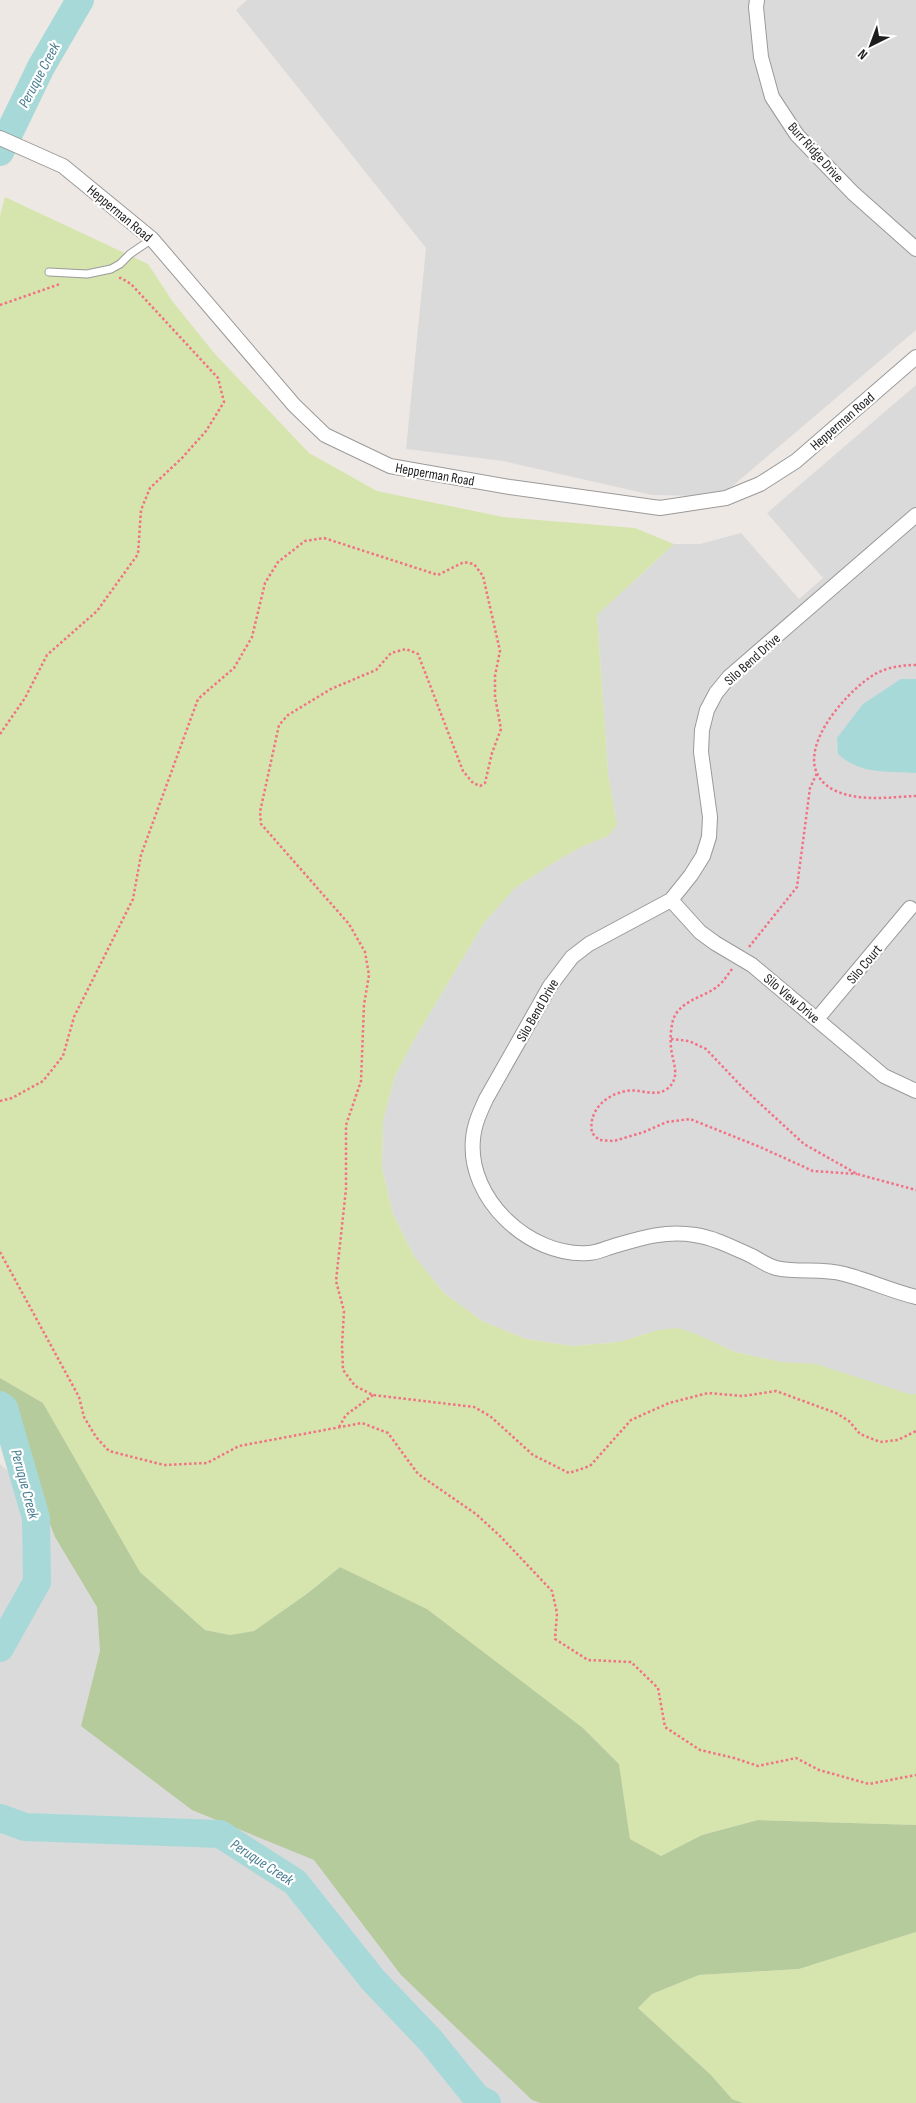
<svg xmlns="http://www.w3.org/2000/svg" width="916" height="2103" viewBox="0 0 916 2103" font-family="'Sofia Sans Condensed',sans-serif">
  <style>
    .residential { fill: #dbdadb }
    .grass { fill: #d6e5ad }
    .forest { fill: #b5cb9b }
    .water { fill: #a7d9d8 }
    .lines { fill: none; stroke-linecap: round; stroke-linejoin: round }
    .river { stroke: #a7d9d8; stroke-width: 28 }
    .service-casing { stroke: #9a9a9a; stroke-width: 9 }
    .minor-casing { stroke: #9a9a9a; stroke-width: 16 }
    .path { stroke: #f17284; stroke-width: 2.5; stroke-dasharray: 2.5 2.5; stroke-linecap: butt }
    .service { stroke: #fff; stroke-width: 7 }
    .minor { stroke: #fff; stroke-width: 14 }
    .labels { text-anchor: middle; stroke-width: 4.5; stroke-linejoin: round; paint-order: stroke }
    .street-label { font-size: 14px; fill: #1d1d1d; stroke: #fff }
    .water-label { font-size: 15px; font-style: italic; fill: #477d90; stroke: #fff }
  </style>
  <rect width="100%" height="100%" fill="#eee8e4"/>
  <path class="residential" d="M 247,0 L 916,0 L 916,330 L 729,489 L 701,496 L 652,495 L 503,461 L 406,449 L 426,248 L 236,10 Z
    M 916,385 L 916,1394 L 909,1394 L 816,1365 L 781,1362 L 735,1352 L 696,1334 L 658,1330 L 619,1342 L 572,1346 L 526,1339 L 482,1321 L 444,1293 L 414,1256 L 393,1214 L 382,1168 L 383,1121 L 395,1076 L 415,1038 L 484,923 L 515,888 L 553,863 L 581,847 L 608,836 L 617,825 L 608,773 L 597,615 L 674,544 L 700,544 L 741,533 L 799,599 L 823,578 L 767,513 Z
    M 0,1464 L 712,2103 L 0,2103 Z"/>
  <path class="grass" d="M 5,197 L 148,264 L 173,302 L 215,354 L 309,453 L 377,491 L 503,517 L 635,528 L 674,544 L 597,615 L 608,773 L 617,825 L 608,836 L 581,847 L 553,863 L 515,888 L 484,923 L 415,1038 L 395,1076 L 383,1121 L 382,1168 L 393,1214 L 414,1256 L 444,1293 L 482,1321 L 526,1339 L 572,1346 L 619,1342 L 658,1330 L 678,1328 L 696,1334 L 735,1352 L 781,1362 L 816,1364 L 909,1394 L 916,1394 L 916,1825 L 758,1820 L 702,1835 L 661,1856 L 630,1839 L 619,1764 L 583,1728 L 427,1609 L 340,1567 L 308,1593 L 254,1631 L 230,1635 L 205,1630 L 140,1572 L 43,1403 L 0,1378 L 0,216 Z
    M 916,1932 L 916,2103 L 743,2103 L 732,2099 L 711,2075 L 638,2008 L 652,1994 L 699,1975 L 799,1969 Z"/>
  <path class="forest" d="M 0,1378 L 43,1403 L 140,1572 L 205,1630 L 230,1635 L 254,1631 L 308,1593 L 340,1567 L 427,1609 L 583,1728 L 619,1764 L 630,1839 L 661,1856 L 702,1835 L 758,1820 L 916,1825 L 916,1932 L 799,1969 L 699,1975 L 652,1994 L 638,2008 L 711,2075 L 732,2099 L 743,2103 L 541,2103 L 532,2100 L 401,1975 L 314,1860 L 192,1810 L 81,1726 L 100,1651 L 97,1607 L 55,1537 L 20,1445 L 17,1403 L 0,1393 Z"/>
  <path class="water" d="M 901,679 L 916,679 L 916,773 C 887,771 861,775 838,754 L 837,738 L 863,704 Z"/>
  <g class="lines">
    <path class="river" d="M 0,152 L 41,67 L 80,0
      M 0,1405 L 4,1408 L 36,1518 L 37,1582 L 0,1648
      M 0,1818 L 25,1827 L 220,1834 L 295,1882 L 373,1980 L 431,2041 L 477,2098 L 487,2103"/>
    <g class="service-casing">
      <path id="service" d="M 49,272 L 87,274 L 111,269 L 120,264 L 130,254 L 152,239"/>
    </g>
    <g class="minor-casing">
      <path id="minor" d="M 757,0 L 756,7 L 761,57 L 772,97 L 797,135 L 853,193 L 916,249
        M 0,138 L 63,166 L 152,239 L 294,405 L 325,435 L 390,466 L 510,487 L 660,508 L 726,498 L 760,484 L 796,461 L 916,357
        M 916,515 L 729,677 L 716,693 L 707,710 L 702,730 L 701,752 L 710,817 L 709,837 L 703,856 L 691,875 L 671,900 L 589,944 L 572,957 L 550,986 L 486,1099 C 480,1112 474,1125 473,1139 C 467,1199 530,1257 588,1253 C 597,1253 606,1248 614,1246 C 641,1238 666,1230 695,1235 C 715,1238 734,1248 752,1256 C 759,1260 768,1266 776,1268 C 798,1273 822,1268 844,1274 C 868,1280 891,1291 916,1297
        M 671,900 L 700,932 L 715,943 L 752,965 L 884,1076 L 916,1091
        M 817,1019 L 910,908"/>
    </g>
    <path class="path" d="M 0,305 L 60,284
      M 916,665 C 902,665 888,667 875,674 C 843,693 781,765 836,791 C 860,802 891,797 916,796
      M 0,734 L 25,698 L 47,655 L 97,611 L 138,554 L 141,510 L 150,488 L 182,458 L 206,431 L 224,402 L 218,378 L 131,284 L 121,278 L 118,278
      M 749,947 L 797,887 L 810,788 L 817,773
      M 732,969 C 727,976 722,984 714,989 C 700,998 679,1002 673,1020 C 671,1028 670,1038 671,1047 C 672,1062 682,1077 667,1089 C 654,1098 640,1088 626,1091 C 605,1095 588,1111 592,1133 L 599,1140 L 614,1141 L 644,1132 L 667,1122 L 690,1119 L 760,1147 L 813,1171 L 857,1174
      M 671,1039 L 689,1041 L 706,1049 L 743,1088 L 804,1144 L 857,1174 L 916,1190
      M 0,1101 L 12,1098 L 43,1081 L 63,1056 L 74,1017 L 133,899 L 141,855 L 198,699 L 234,668 L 252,637 L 265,583 L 278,562 L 305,541 L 324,538 L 438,575 L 464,562 L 474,564 L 483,576 L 500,651 L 495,676 L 495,697 L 501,729 L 492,753 L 485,783 L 480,786 L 473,783 L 463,771 L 418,654 L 406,649 L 391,653 L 376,670 L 331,689 L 288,715 L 279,725 L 260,812 L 261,824 L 349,924 L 365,952 L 369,975 L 364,1005 L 361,1081 L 346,1125 L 346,1189 L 336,1281 L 344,1311 L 342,1345 L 343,1370 L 355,1386 L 373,1395 L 474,1407 L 490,1416 L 533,1455 L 569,1473 L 590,1466 L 631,1420 L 669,1403 L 708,1393 L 743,1396 L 776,1391 L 836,1413 L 849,1421 L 860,1434 L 880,1442 L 898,1440 L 916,1431
      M 0,1252 L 79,1397 L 84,1417 L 96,1437 L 109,1451 L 164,1465 L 207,1463 L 239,1446 L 362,1423 L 388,1433 L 418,1474 L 476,1514 L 500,1536 L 552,1591 L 557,1613 L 555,1639 L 588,1660 L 631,1662 L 658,1688 L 665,1727 L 700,1750 L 734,1758 L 758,1766 L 796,1758 L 819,1770 L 869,1784 L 916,1775
      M 339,1427 L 346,1415 L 373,1395"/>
    <use href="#service" class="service"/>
    <use href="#minor" class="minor"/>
  </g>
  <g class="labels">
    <g class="street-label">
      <text transform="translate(816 152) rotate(48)" y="5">Burr Ridge Drive</text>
      <text transform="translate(120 213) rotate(40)" y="5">Hepperman Road</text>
      <text transform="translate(842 421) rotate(-41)" y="5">Hepperman Road</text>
      <text transform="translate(435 474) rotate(10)" y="5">Hepperman Road</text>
      <text transform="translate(752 659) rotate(-42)" y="5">Silo Bend Drive</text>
      <text transform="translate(864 964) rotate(-50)" y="5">Silo Court</text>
      <text transform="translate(792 998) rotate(40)" y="5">Silo View Drive</text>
      <text transform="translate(537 1010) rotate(-60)" y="5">Silo Bend Drive</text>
    </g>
    <g class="water-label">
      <text transform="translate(39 75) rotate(-62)" y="5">Peruque Creek</text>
      <text transform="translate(25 1484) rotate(75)" y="5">Peruque Creek</text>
      <text transform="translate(262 1862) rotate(33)" y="5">Peruque Creek</text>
    </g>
  </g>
  <g transform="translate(871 45) rotate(222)" stroke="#ffffff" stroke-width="4" paint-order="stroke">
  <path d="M0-4L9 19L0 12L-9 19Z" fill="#1d1d1d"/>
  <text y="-8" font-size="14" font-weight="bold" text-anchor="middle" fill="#1d1d1d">N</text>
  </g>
</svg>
